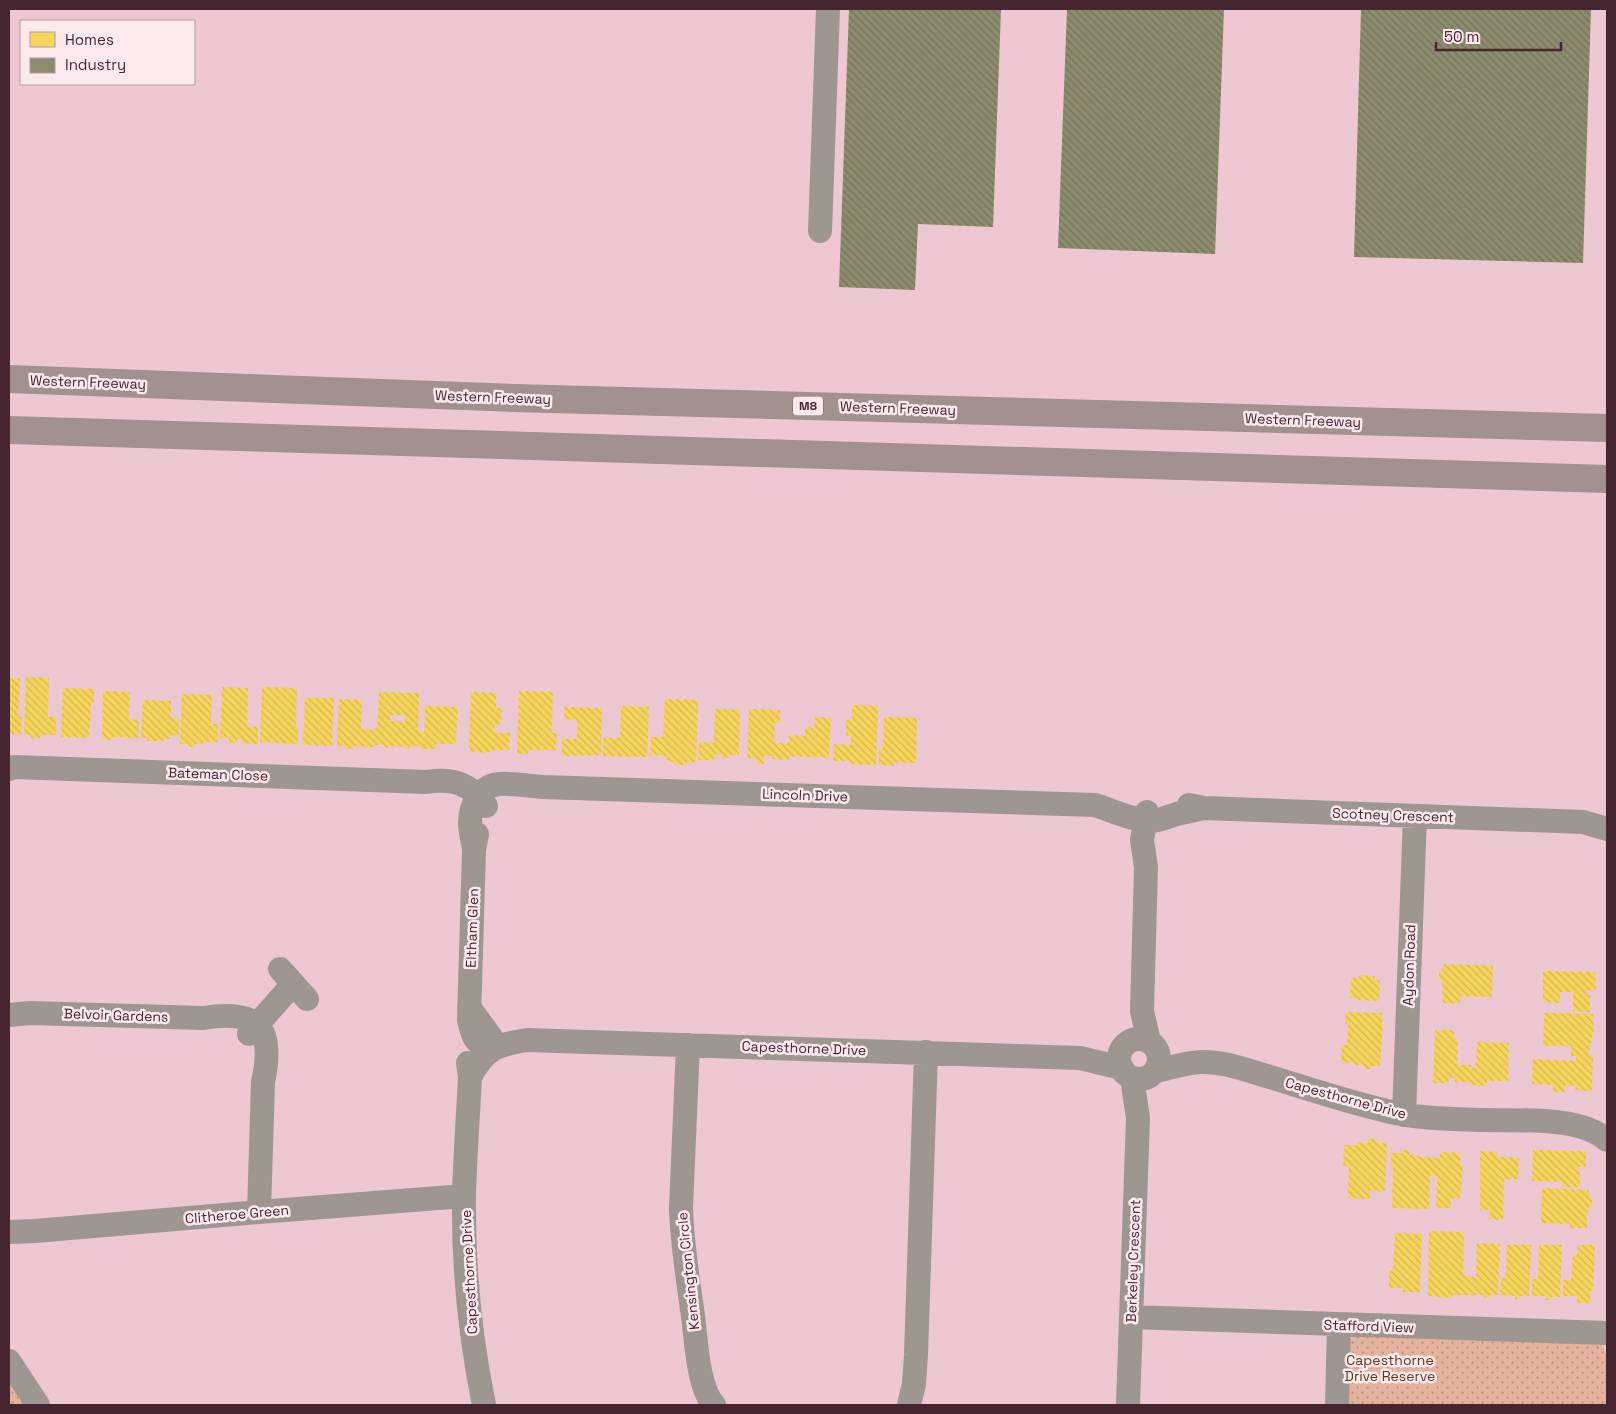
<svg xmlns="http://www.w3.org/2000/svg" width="1616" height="1414" viewBox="0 0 1616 1414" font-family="'Space Grotesk',sans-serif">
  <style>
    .park { fill: url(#park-dots) }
    .homes { fill: url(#homes-back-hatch); fill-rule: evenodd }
    .industry { fill: url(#industry-back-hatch) }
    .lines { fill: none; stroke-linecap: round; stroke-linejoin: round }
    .minor { stroke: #9e9691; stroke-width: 24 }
    .highway { stroke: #a2918e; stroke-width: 28 }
    .labels { text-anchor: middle; stroke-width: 5; stroke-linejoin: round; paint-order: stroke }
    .shield { fill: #fbe9ed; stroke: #7d6069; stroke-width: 1 }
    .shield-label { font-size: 12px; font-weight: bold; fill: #472530 }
    .street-label { font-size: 14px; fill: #472530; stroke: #fbe9ed }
    .park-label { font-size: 14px; fill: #5a3819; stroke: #fbe9ed }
  </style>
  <defs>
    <pattern id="park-dots" width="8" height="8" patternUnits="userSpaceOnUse" patternTransform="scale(1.25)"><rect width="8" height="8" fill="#e4b29d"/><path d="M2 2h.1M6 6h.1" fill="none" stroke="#bb9180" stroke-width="1.8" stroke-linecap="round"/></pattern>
    <pattern id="homes-back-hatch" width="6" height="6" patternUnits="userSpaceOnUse" patternTransform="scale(1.25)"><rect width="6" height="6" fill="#f6d55c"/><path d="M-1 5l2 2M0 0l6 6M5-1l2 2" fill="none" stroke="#d4b750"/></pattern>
    <pattern id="industry-back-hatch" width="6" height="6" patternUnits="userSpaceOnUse" patternTransform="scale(1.25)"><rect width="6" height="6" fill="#8c8c6e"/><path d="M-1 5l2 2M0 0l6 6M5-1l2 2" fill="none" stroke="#74725b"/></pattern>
  </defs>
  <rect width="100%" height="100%" fill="#edc7d2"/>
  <path class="park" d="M 1358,1333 L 1597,1342 L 1602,1345 L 1607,1355 L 1606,1405 L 1344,1405 L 1350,1340 Z
    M 9,1374 L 29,1405 L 9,1405 Z"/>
  <path class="homes" d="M 26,677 L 49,678 L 48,717 L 56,717 L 56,735 L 40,735 L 40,738 L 31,738 L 31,735 L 24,735 Z
    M 9,678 L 20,678 L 18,716 L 22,717 L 21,734 L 9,734 Z
    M 222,687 L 248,688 L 247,726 L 258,727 L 258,744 L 242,743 L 242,739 L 237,739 L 237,743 L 229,743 L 229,738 L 220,738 Z
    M 262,687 L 297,688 L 296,727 L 298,727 L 298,744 L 260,742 Z
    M 63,688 L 94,689 L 94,703 L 91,703 L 89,738 L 61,737 Z
    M 103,691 L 130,692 L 129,719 L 139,720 L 138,738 L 114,737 L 112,740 L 102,739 Z
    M 519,691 L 553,692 L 552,733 L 557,733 L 556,750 L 528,750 L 528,754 L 517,754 Z
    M 379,692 L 419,693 L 418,730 L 420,730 L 420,732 L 424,732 L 425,706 L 458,707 L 456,744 L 436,744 L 435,749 L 420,749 L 420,746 L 410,746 L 410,749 L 405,749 L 405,746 L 397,747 L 388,745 L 388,748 L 384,748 L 384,745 L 374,745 L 374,747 L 353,746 L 353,749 L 346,749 L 346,746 L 337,746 L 339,699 L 362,700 L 361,729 L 375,730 L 375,728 L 377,729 ZM 390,715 L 405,715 L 405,722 L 390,721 Z
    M 471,692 L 496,693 L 496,708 L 502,708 L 501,724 L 495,724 L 495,733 L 510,733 L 509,750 L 494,750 L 494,752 L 486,752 L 485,753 L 469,751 Z
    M 182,694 L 212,695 L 211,724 L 218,724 L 218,742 L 203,742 L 203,744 L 194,744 L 194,747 L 188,747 L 188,744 L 180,744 Z
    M 305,698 L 334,698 L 332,746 L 303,745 Z
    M 665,699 L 698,700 L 696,762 L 687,762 L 687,765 L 675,765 L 675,762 L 667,762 L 667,756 L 650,755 L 651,737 L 663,737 Z
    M 143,700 L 171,701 L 171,718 L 179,719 L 179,736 L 170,735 L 170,739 L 164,739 L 163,741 L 147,741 L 147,738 L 141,738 Z
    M 852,705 L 878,706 L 876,765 L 850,764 L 850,761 L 833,761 L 834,744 L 851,745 L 851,736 L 846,735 L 846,720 L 852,720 Z
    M 621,706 L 649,707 L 647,757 L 603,756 L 603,738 L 620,738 Z
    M 564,707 L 602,708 L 601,755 L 562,756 L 562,739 L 577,739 L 577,720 L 564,719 Z
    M 715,709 L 740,710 L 739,755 L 729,755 L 729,758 L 722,758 L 722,755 L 714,754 L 714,760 L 698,760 L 699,742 L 714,743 Z
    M 749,709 L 780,710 L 780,723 L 775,722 L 774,743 L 789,743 L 789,735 L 805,736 L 805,727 L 814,728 L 815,717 L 831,718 L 829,758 L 789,756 L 789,760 L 772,759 L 772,756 L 764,756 L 764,764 L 757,764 L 758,759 L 747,758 Z
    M 884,717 L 917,718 L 916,763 L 894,762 L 894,766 L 879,765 L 879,748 L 883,748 Z
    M 1443,964 L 1493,966 L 1492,997 L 1460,996 L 1460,1003 L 1443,1003 L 1442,979 L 1439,979 L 1439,973 L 1442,973 Z
    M 1543,971 L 1595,972 L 1596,990 L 1586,990 L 1586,994 L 1590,995 L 1590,1012 L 1573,1011 L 1573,992 L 1560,992 L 1560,1003 L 1543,1002 Z
    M 1359,975 L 1375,976 L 1375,980 L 1380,980 L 1379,1001 L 1358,1000 L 1358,998 L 1350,998 L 1351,978 L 1359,978 Z
    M 1346,1012 L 1382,1013 L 1382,1024 L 1383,1024 L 1380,1066 L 1371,1066 L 1371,1069 L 1364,1069 L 1365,1065 L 1355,1065 L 1355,1063 L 1341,1062 L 1342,1045 L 1347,1045 L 1348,1023 L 1345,1024 Z
    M 1544,1013 L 1593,1014 L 1594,1035 L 1592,1034 L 1592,1043 L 1590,1043 L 1589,1056 L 1593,1057 L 1592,1091 L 1575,1090 L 1576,1086 L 1565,1085 L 1565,1092 L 1553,1092 L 1553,1085 L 1532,1084 L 1533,1059 L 1576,1061 L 1576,1056 L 1571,1056 L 1571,1046 L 1543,1046 Z
    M 1435,1030 L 1454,1030 L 1454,1039 L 1458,1039 L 1457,1065 L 1471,1065 L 1471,1068 L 1476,1068 L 1477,1042 L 1509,1043 L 1508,1081 L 1487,1081 L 1487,1086 L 1470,1085 L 1470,1082 L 1455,1082 L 1455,1078 L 1449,1078 L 1448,1083 L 1433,1083 Z
    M 1368,1139 L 1377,1139 L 1377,1143 L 1387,1143 L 1385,1191 L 1370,1190 L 1370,1199 L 1348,1198 L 1349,1166 L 1343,1166 L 1344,1145 L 1357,1145 L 1357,1142 L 1368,1143 Z
    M 1402,1150 L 1409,1150 L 1409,1155 L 1419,1156 L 1419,1157 L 1440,1158 L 1440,1152 L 1460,1153 L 1460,1166 L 1463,1166 L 1460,1199 L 1451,1198 L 1451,1208 L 1436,1208 L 1437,1177 L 1433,1177 L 1433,1174 L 1430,1174 L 1429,1209 L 1392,1208 L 1393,1166 L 1391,1166 L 1391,1153 L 1402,1153 Z
    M 1533,1150 L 1586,1151 L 1586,1167 L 1578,1167 L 1577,1172 L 1580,1172 L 1580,1187 L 1562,1187 L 1563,1182 L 1532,1181 Z
    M 1480,1151 L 1497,1152 L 1497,1157 L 1519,1158 L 1518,1179 L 1504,1179 L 1503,1220 L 1489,1219 L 1490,1210 L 1480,1210 Z
    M 1542,1188 L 1589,1190 L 1589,1197 L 1592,1197 L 1592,1206 L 1589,1206 L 1589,1213 L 1587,1212 L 1587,1228 L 1570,1228 L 1570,1224 L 1541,1223 Z
    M 1429,1231 L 1464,1232 L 1463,1275 L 1470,1276 L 1470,1277 L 1476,1278 L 1477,1243 L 1500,1244 L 1498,1295 L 1490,1295 L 1489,1298 L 1484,1297 L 1484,1295 L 1452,1295 L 1452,1298 L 1428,1296 Z
    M 1395,1233 L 1422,1234 L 1420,1292 L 1403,1292 L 1403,1288 L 1389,1288 L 1389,1271 L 1393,1271 Z
    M 1507,1245 L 1531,1245 L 1529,1296 L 1520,1296 L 1520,1299 L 1515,1299 L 1515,1296 L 1500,1295 L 1501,1278 L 1506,1278 Z
    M 1539,1245 L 1562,1245 L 1560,1297 L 1551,1297 L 1551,1300 L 1546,1300 L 1546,1296 L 1532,1296 L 1532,1279 L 1538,1279 Z
    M 1578,1245 L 1595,1245 L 1593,1291 L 1590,1291 L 1590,1303 L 1577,1303 L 1577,1296 L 1563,1296 L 1563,1280 L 1571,1280 L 1573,1255 L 1577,1255 Z"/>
  <path class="industry" d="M 849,9 L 1001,9 L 993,227 L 918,224 L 915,290 L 839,287 Z
    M 1067,9 L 1224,9 L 1215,254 L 1058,248 Z
    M 1361,9 L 1591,9 L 1583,263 L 1354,257 Z"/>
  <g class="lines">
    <path class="minor" d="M 820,231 L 828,9
      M 9,769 L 14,767 L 426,782 C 453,778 470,783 486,806
      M 1189,805 L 1204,808 L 1583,822 L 1607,829
      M 1147,812 L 1142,840 L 1146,867 L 1142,1011 L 1149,1042
      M 474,850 C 473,841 470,832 470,823 C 470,805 481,785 500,784 C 514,783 529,786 543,787 L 1095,805 C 1111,810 1135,821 1151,821 C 1162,821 1171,815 1181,813 C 1189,811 1197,810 1204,808
      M 280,969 L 307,999
      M 469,1007 L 491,1037 L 490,1050 C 474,1042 473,1037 469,1020 L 474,850 L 477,834
      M 9,1015 L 30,1013 L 203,1018 C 258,1009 275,1027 263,1082 L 259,1212
      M 249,1034 L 293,984
      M1119 1059a20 20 0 1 1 40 0a20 20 0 1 1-40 0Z
      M 688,1045 L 681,1208 C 682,1244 688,1280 693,1316 C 696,1339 698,1388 714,1405
      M 468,1063 L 470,1077 C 468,1117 465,1156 464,1196 C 463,1266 470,1336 484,1405
      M 1155,1071 C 1170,1068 1185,1063 1200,1062 C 1224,1061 1248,1071 1270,1077 C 1309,1089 1348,1102 1387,1111 C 1419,1119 1453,1119 1485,1120 C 1520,1121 1580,1116 1607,1140
      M 470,1077 C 485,1048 497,1045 527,1040 L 1080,1058 L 1122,1068
      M 1404,1115 L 1415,816
      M 9,1232 L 35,1231 L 259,1212 L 464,1196
      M 1131,1317 L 1607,1333
      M 9,1361 L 38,1405
      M 909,1405 L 914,1384 L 916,1355 L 926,1052
      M 1128,1405 L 1138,1118 L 1132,1078
      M 1337,1405 L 1339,1325"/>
    <path class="highway" d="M 9,379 L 514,398 L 1607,428
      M 9,430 L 1607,479"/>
  </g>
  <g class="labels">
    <rect class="shield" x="793" y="396.5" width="30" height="19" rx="4"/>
    <g class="shield-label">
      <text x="808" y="410">M8</text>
    </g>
    <g class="street-label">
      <text transform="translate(88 382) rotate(2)" y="5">Western Freeway</text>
      <text transform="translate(493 397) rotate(2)" y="5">Western Freeway</text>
      <text transform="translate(898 408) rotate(2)" y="5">Western Freeway</text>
      <text transform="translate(1303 420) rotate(2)" y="5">Western Freeway</text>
      <text transform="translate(218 774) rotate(2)" y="5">Bateman Close</text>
      <text transform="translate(805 795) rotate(2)" y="5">Lincoln Drive</text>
      <text transform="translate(1393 815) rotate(2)" y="5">Scotney Crescent</text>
      <text transform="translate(472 928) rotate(-88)" y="5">Eltham Glen</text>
      <text transform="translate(1409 965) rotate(-88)" y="5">Aydon Road</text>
      <text transform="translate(116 1015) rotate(2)" y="5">Belvoir Gardens</text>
      <text transform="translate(804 1048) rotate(2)" y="5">Capesthorne Drive</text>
      <text transform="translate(1346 1098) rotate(15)" y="5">Capesthorne Drive</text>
      <text transform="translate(237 1214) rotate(-5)" y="5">Clitheroe Green</text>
      <text transform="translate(1133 1261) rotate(-88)" y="5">Berkeley Crescent</text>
      <text transform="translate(688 1271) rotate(-96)" y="5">Kensington Circle</text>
      <text transform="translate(469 1272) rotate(-93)" y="5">Capesthorne Drive</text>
      <text transform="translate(1369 1326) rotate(2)" y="5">Stafford View</text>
    </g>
    <g class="park-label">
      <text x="1390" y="1365">Capesthorne<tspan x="1390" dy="16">Drive Reserve</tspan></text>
    </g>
  </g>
  <rect width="1616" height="1414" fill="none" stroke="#472530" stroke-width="20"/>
  <rect x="20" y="20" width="175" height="65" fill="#fbe9ed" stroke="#b39ba1"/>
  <rect x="30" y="32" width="25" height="15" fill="#f6d55c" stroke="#b39ba1"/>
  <text x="65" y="45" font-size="15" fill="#472530">Homes</text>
  <rect x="30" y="58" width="25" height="15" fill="#8c8c6e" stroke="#b39ba1"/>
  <text x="65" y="70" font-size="15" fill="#472530">Industry</text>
  <path d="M1436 42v8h125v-8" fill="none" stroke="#472530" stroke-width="2.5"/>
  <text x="1444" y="42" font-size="15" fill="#472530" stroke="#fbe9ed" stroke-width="4" paint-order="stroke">50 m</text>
</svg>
